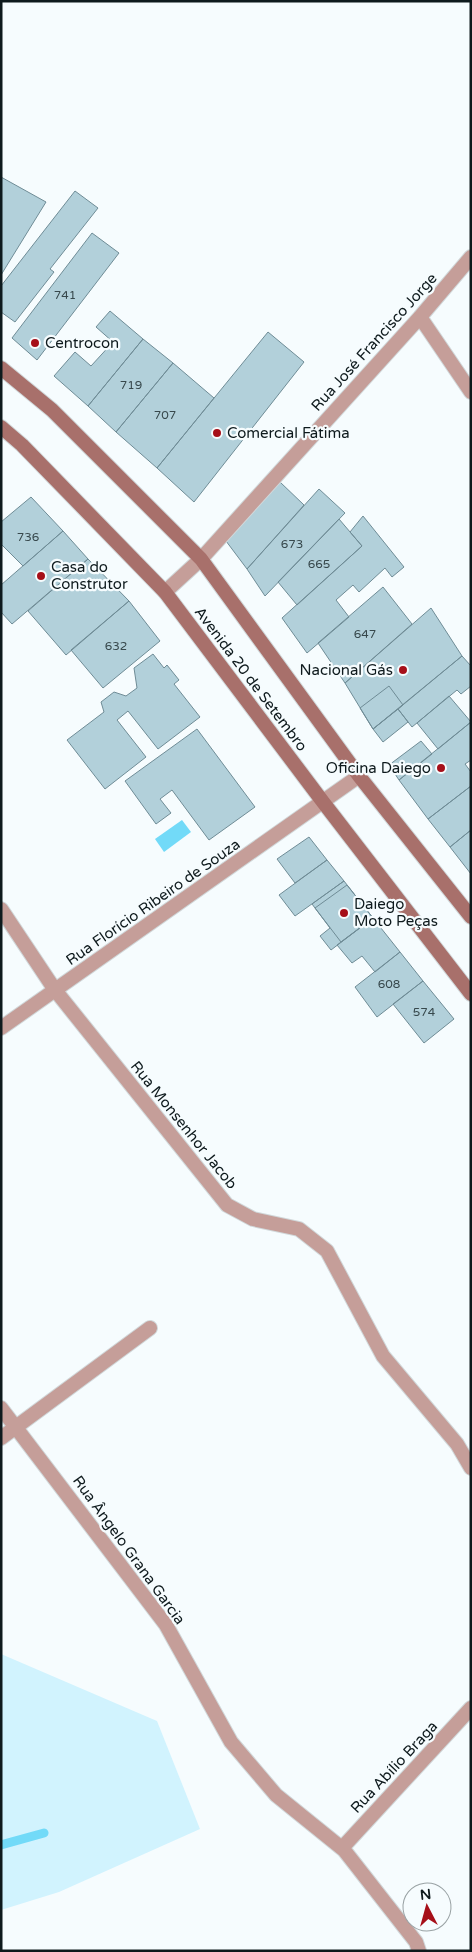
<svg xmlns="http://www.w3.org/2000/svg" width="472" height="1952" viewBox="0 0 472 1952" font-family="'Varela Round',sans-serif">
  <style>
    .green { fill: #d1f3fe }
    .water { fill: #72daf8 }
    .lines { fill: none; stroke-linecap: round; stroke-linejoin: round }
    .stream { stroke: #72daf8; stroke-width: 9 }
    .building { fill: #b2d0da; stroke: #6f8c96 }
    .minor-casing { stroke: #d1d8da; stroke-width: 16 }
    .secondary-casing { stroke: #d1d8da; stroke-width: 16 }
    .minor { stroke: #c59e99; stroke-width: 14 }
    .secondary { stroke: #a8706b; stroke-width: 14 }
    .poi-dot { fill: #a60f19; stroke: #f6fcfe; stroke-width: 2 }
    .labels { text-anchor: middle; stroke-width: 4.5; stroke-linejoin: round; paint-order: stroke }
    .number-label { font-size: 12px; fill: #37484c }
    .street-label { font-size: 15px; fill: #0e1a1d; stroke: #f6fcfe }
    .poi-label { font-size: 15px; fill: #0e1a1d; stroke: #f6fcfe; text-anchor: start }
  </style>
  <rect width="100%" height="100%" fill="#f6fcfe"/>
  <path class="green" d="M 1,1654 L 157,1721 L 200,1829 L 59,1892 L 1,1910 Z"/>
  <path class="water" d="M 182,820 L 191,832 L 164,852 L 155,839 Z"/>
  <g class="lines">
    <path class="stream" d="M 1,1845 L 44,1833"/>
  </g>
  <path class="building" d="M 1,177 L 46,202 L 1,275 Z
    M 75,191 L 98,208 L 50,269 L 54,272 L 15,322 L 1,312 L 1,286 Z
    M 92,233 L 119,253 L 37,360 L 12,338 Z
    M 110,311 L 143,339 L 88,406 L 54,376 L 75,352 L 91,366 L 113,342 L 96,327 Z
    M 268,332 L 304,362 L 194,502 L 157,468 Z
    M 143,339 L 173,363 L 116,432 L 88,406 Z
    M 173,363 L 214,398 L 157,468 L 116,432 Z
    M 280,482 L 304,505 L 247,569 L 226,541 Z
    M 319,489 L 345,513 L 265,596 L 247,569 Z
    M 31,497 L 63,531 L 23,566 L 1,544 L 1,522 Z
    M 363,516 L 404,567 L 392,577 L 385,568 L 359,592 L 353,585 L 336,600 L 349,617 L 307,653 L 282,618 L 362,546 L 350,532 Z
    M 339,519 L 362,546 L 297,605 L 278,582 Z
    M 63,531 L 88,559 L 12,624 L 1,612 L 1,585 Z
    M 88,559 L 129,601 L 66,655 L 28,611 Z
    M 383,587 L 412,624 L 345,683 L 318,643 Z
    M 129,601 L 160,641 L 103,688 L 71,650 Z
    M 431,608 L 462,656 L 373,729 L 345,683 Z
    M 153,654 L 164,668 L 167,665 L 179,680 L 174,684 L 200,717 L 158,749 L 128,711 L 117,720 L 146,757 L 105,789 L 67,740 L 104,712 L 101,702 L 114,692 L 126,696 L 137,688 L 134,668 Z
    M 462,656 L 471,666 L 471,686 L 461,694 L 457,690 L 412,727 L 398,709 Z
    M 389,686 L 403,705 L 373,729 L 360,708 Z
    M 449,696 L 471,722 L 438,749 L 417,723 Z
    M 398,709 L 408,722 L 383,742 L 373,729 Z
    M 471,722 L 471,760 L 465,764 L 471,772 L 471,786 L 428,819 L 399,780 Z
    M 197,729 L 255,807 L 209,840 L 172,790 L 160,799 L 171,813 L 156,824 L 125,781 Z
    M 421,741 L 432,754 L 399,780 L 389,765 Z
    M 471,786 L 471,830 L 450,847 L 428,819 Z
    M 471,830 L 471,874 L 450,847 Z
    M 309,837 L 327,860 L 295,883 L 277,859 Z
    M 327,860 L 344,881 L 295,916 L 279,895 Z
    M 344,881 L 373,918 L 331,950 L 320,936 L 330,928 L 312,904 Z
    M 347,885 L 373,918 L 341,942 L 315,908 Z
    M 373,918 L 400,952 L 375,972 L 362,956 L 352,963 L 337,945 Z
    M 400,952 L 423,981 L 377,1017 L 355,987 Z
    M 423,981 L 454,1019 L 424,1043 L 393,1004 Z"/>
  <g class="lines">
    <g class="minor-casing">
      <path id="minor" d="M 420,317 L 471,392
        M 165,592 L 201,559 L 420,317 L 471,257
        M 1,909 L 55,990 L 227,1205 L 253,1219 L 299,1229 L 327,1251 L 383,1356 L 457,1444 L 471,1468
        M 1,1028 L 359,776
        M 1,1408 L 166,1625 L 231,1742 L 276,1795 L 344,1850 L 416,1942 L 419,1951
        M 1,1438 L 150,1328
        M 342,1848 L 471,1708"/>
    </g>
    <g class="secondary-casing">
      <path id="secondary" d="M 1,368 L 52,410 L 201,559 L 359,776 L 471,917
        M 1,427 L 22,445 L 165,592 L 323,802 L 471,994"/>
    </g>
    <use href="#minor" class="minor"/>
    <use href="#secondary" class="secondary"/>
  </g>
  <g class="poi-dot">
    <circle cx="35" cy="343" r="5"/>
    <circle cx="217" cy="433" r="5"/>
    <circle cx="41" cy="576" r="5"/>
    <circle cx="403" cy="670" r="5"/>
    <circle cx="441" cy="768" r="5"/>
    <circle cx="344" cy="913" r="5"/>
  </g>
  <g class="labels">
    <g class="number-label">
      <text x="65" y="299">741</text>
      <text x="131" y="389">719</text>
      <text x="165" y="419">707</text>
      <text x="28" y="541">736</text>
      <text x="292" y="548">673</text>
      <text x="319" y="568">665</text>
      <text x="365" y="638">647</text>
      <text x="116" y="650">632</text>
      <text x="389" y="988">608</text>
      <text x="424" y="1016">574</text>
    </g>
    <g class="street-label">
      <text transform="translate(374 342) rotate(-48)" y="5">Rua José Francisco Jorge</text>
      <text transform="translate(251 679) rotate(53)" y="5">Avenida 20 de Setembro</text>
      <text transform="translate(153 902) rotate(-35)" y="5">Rua Florício Ribeiro de Souza</text>
      <text transform="translate(184 1125) rotate(51)" y="5">Rua Monsenhor Jacob</text>
      <text transform="translate(129 1550) rotate(54)" y="5">Rua Ângelo Grana Garcia</text>
      <text transform="translate(394 1767) rotate(-47)" y="5">Rua Abílio Braga</text>
    </g>
    <g class="poi-label">
      <text x="45" y="348">Centrocon</text>
      <text x="227" y="438">Comercial Fátima</text>
      <text x="51" y="572">Casa do<tspan x="51" dy="17">Construtor</tspan></text>
      <text x="393" y="675" text-anchor="end">Nacional Gás</text>
      <text x="431" y="773" text-anchor="end">Oficina Daiego</text>
      <text x="354" y="909">Daiego<tspan x="354" dy="17">Moto Peças</tspan></text>
    </g>
  </g>
  <rect width="472" height="1952" fill="none" stroke="#0e1a1d" stroke-width="5"/>
  <g transform="translate(427 1907) rotate(354)"><circle r="24" fill="#f6fcfe" stroke="#99a2a4"/>
  <path d="M0-4L9 19L0 12L-9 19Z" fill="#a60f19"/>
  <text y="-8" font-size="14" font-weight="bold" text-anchor="middle" fill="#0e1a1d">N</text>
  </g>
</svg>
